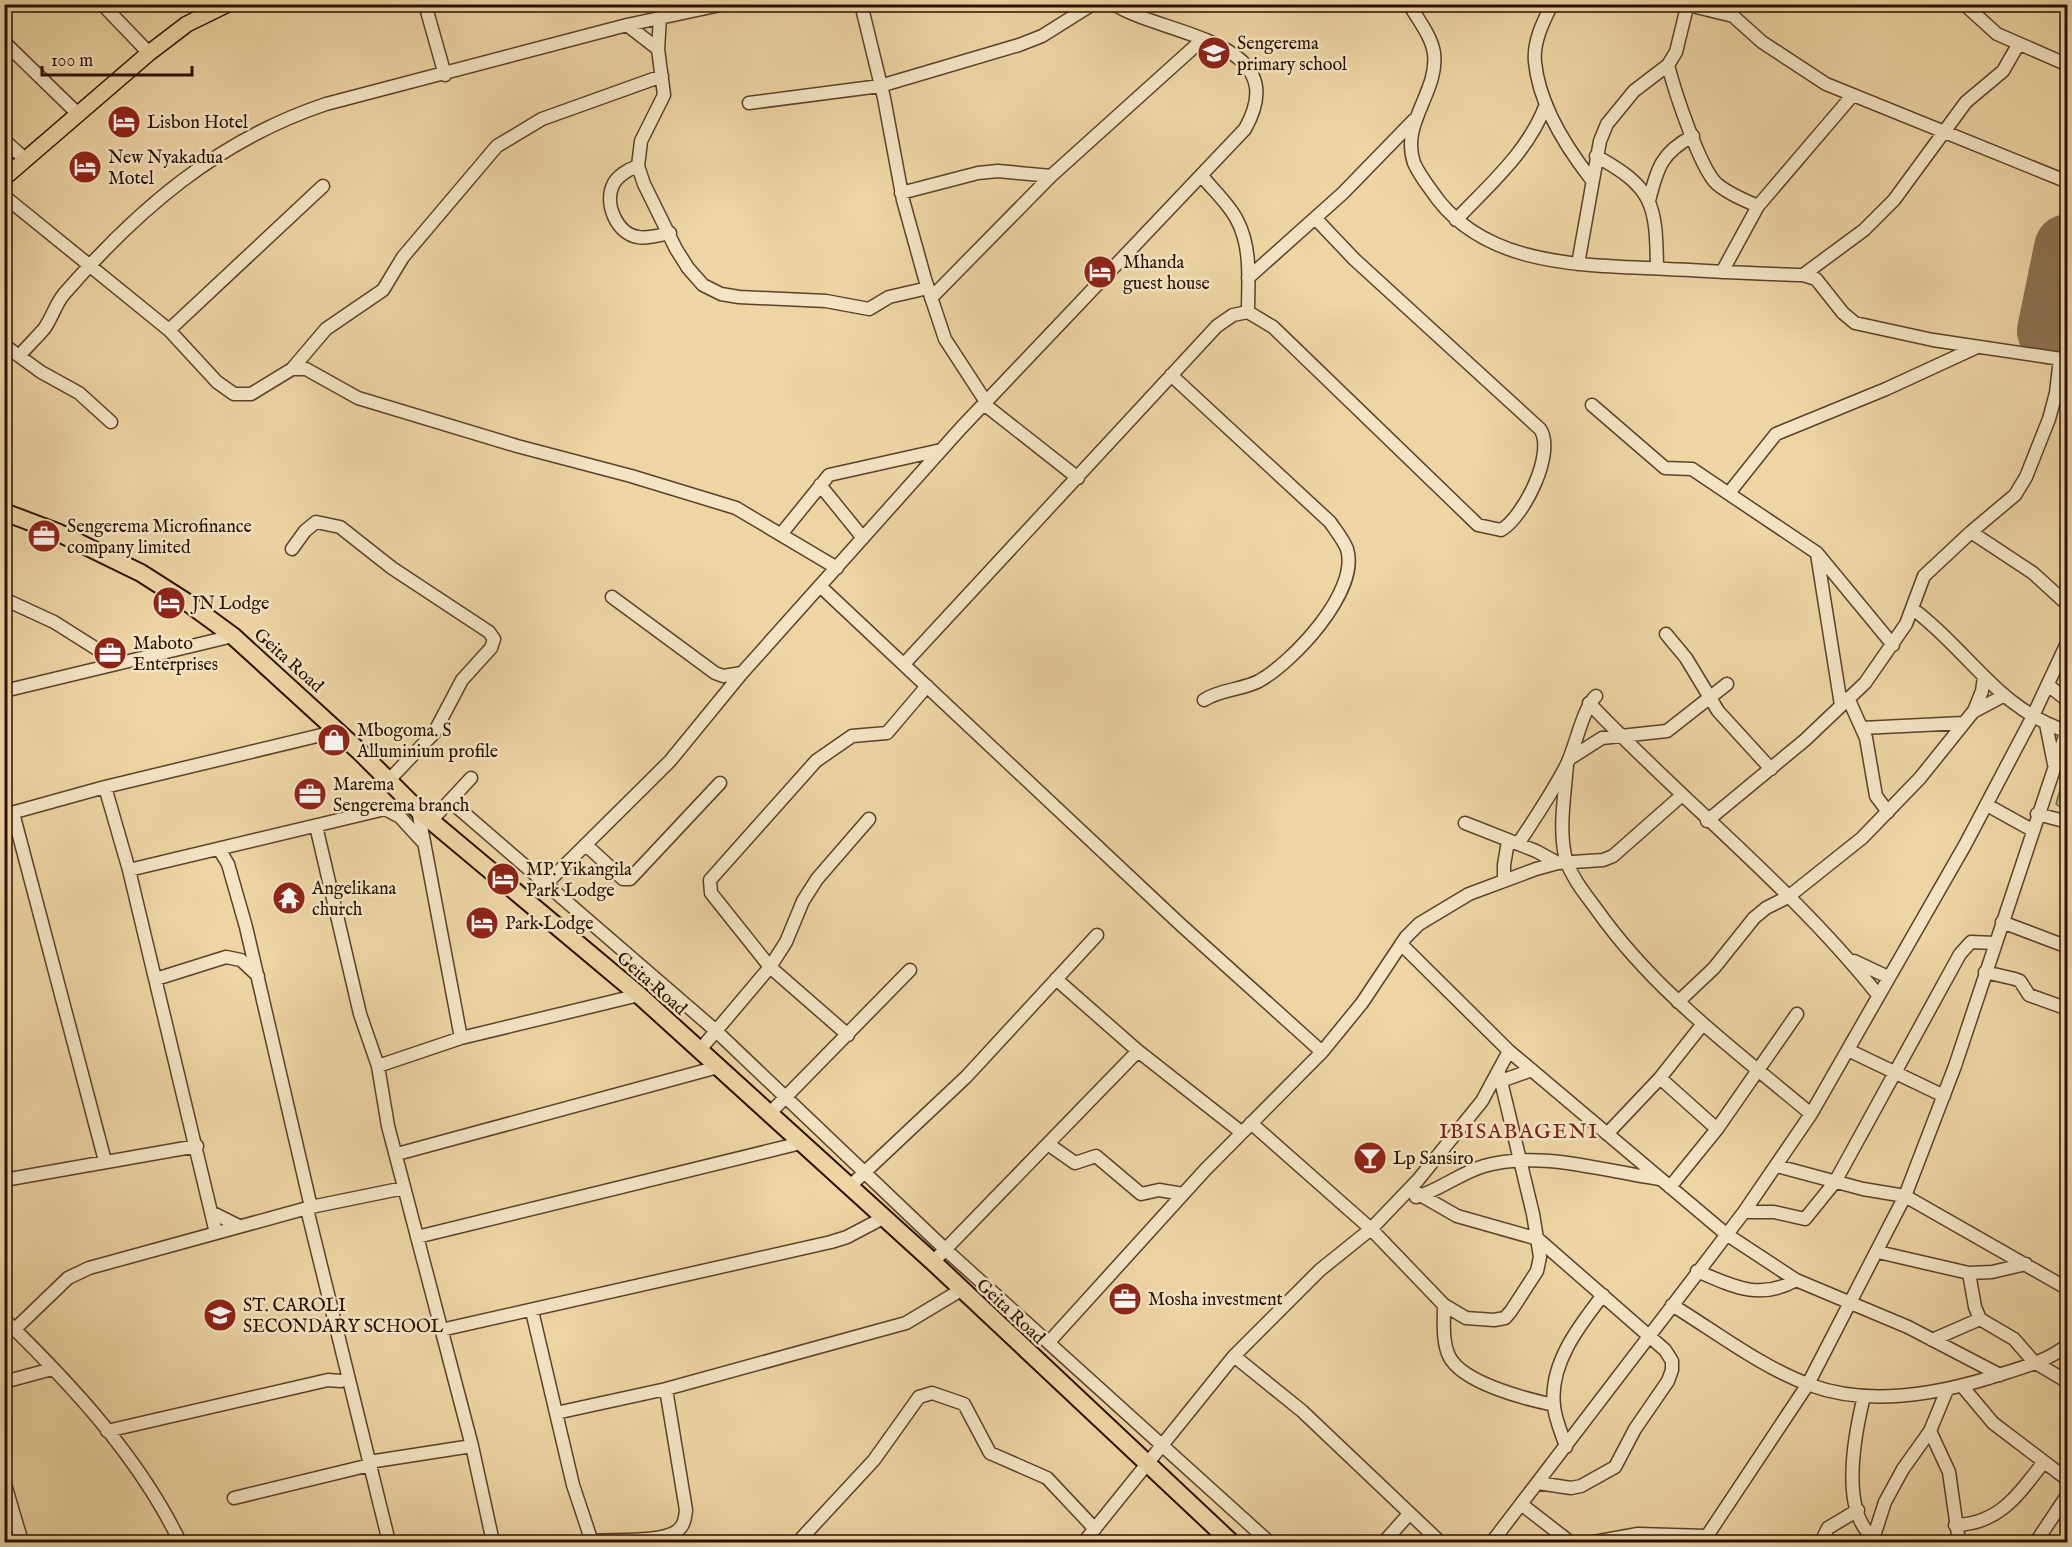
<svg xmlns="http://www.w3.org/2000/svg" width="2072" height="1547" viewBox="0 0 2072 1547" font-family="'IM FELL English',serif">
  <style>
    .green { fill: #b3be89; stroke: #6e6744; stroke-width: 1.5 }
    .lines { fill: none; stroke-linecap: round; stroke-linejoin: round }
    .runway { stroke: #8b7252; stroke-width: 68 }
    .minor-casing { stroke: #5a4129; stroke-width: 15 }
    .major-casing { stroke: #291000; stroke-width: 18 }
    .highway-casing { stroke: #291000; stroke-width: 20 }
    .minor { stroke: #f3e4c4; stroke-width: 12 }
    .major { stroke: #edd5a4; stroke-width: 15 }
    .highway { stroke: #edd5a4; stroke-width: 16 }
    .labels { text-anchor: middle; stroke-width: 5; stroke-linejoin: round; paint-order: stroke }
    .poi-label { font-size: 18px; fill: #291000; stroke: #f3e4c4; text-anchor: start }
    .street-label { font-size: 18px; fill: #291000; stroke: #f3e4c4 }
    .quarter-label { font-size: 21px; letter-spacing: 1.5px; fill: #7a1f14; stroke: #f3e4c4 }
  </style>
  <rect width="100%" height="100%" fill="#edd5a4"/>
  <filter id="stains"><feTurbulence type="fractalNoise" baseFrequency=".00333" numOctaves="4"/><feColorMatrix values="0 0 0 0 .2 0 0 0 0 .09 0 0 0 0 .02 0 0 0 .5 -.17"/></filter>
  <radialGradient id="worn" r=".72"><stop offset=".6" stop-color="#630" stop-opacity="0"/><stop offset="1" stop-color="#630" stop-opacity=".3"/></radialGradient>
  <path class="green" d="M 2067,767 L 2067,812 L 2056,804 Z"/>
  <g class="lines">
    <path class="runway" d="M 2051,331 L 2068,248"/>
    <g class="minor-casing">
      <path id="minor" d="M 102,4 L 149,53
        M 425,4 L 445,75
        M 861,4 L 884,98 L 903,200 L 925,279 L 945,339 L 986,402
        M 1409,4 C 1418,20 1431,35 1434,53 C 1439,92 1400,123 1414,163 C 1418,172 1425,182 1431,190 C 1482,268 1584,265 1667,269 C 1712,271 1758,274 1803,275 L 1816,279 L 1843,313 L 1855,323 L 1933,340 L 2068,360
        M 1552,4 C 1543,22 1533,42 1535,62 C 1539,104 1566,147 1591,179
        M 1684,4 L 1733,16 L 1762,42 L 1826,84 L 2068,182
        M 1964,4 L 1997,34 L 2068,65
        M 660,18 L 658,49 L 664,95 L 641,141 L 638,166 L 644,184 L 676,249 L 688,268 L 703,285 L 721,294 L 739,297 L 826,301 L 869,309 L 889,297 L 928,288
        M 627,25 L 658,49
        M 4,42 L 77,113
        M 1668,65 C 1674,89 1700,169 1717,184 C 1729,194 1744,200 1758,206
        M 749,103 L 880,86 L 1019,45 L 1042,36 L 1093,4
        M 4,140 L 25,159
        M 1596,156 C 1654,188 1656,204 1657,268
        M 638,166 C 629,169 617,176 613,185 C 604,204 617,234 638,237 C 648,239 660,235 670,233
        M 1202,176 C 1213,190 1229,204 1237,220 C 1252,248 1248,282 1248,312
        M 901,193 L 978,173 L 998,171 L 1051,176
        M 4,196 L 169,330 L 217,382 L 234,394 L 251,394 L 292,369 L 306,369 L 358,398 L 517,446 L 631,476 L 736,508 L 837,568
        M 1649,201 C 1657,168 1662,152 1693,136
        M 1456,220 C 1490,184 1529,151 1546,104
        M 1578,264 L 1600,141 L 1607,124 L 1634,91 L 1668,65 L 1676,52 L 1687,7
        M 1722,272 L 1758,206 L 1852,96
        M 1803,275 L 1864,230 L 1894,200 L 1966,102 L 2003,71 L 2018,45
        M 1248,278 L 1343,193 L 1414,120
        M 931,298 L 1051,176 L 1203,39
        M 169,330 L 323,186
        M 4,345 L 41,372 L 79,393 L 111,422
        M 19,356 C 27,347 36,338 44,329 C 52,318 55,305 64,294 C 138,209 218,140 326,104 L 627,25 L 725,4
        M 292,369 L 326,329 L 383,290 L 403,257 L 497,146 L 542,119 L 662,76
        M 1171,375 L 1330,522 C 1336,531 1343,539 1347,549 C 1360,591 1293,662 1259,681 C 1242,690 1221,689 1204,700
        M 984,404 L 1078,478
        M 1592,405 L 1665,468 L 1692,469 L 1817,553 L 1893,645
        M 820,485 L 863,538
        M 1729,493 L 1776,434 L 1886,389 L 1975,348
        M 1971,532 L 2033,573 L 2068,605
        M 782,533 L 829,475 L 941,450
        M 292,549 L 305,531 L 316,522 L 340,527 L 392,568 L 489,632 L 494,639 L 491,648 L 462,680 L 434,733 L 389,780
        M 1817,554 L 1841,705
        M 820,586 L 1181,925 L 1322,1052
        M 612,597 L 715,673 L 723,676 L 742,673
        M 4,599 L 54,622 L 119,663
        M 1913,609 C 1969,651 1997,708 2066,731
        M 1666,634 L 1686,658 L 1718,711 L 1771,769
        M 904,664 L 1217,326 L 1233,315 L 1248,312 L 1273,327 L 1478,525 L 1501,530 C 1524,517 1556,452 1540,429 L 1354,259 L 1316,219
        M 2048,685 L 2068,701
        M 4,691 L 233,636
        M 1848,698 L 1866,738 L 1876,796 L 1888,812
        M 1589,703 C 1683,802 1793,888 1878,995
        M 1974,711 L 1982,691 L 1984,677
        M 2046,724 L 2054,764
        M 1862,728 L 1963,723
        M 1569,759 L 1602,738 L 1667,731 L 1727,684
        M 1567,764 C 1565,795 1558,829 1566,860 C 1572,878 1586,895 1597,910 C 1655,992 1735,1050 1811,1114
        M 105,787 L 129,870 L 216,1233
        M 450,801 L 715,1030 L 946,1250 L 1269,1542
        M 1987,805 L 2032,830
        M 418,810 L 461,1038
        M 13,813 L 105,1161
        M 2037,814 L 2068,822
        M 4,815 L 105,787 L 338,731
        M 431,821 L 471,778
        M 1707,821 L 1805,740 L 1865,683 L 1906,624 L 1924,576 L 1971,532 L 2015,495 L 2026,477 L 2049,419 L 2056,393 L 2060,359
        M 1465,823 L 1536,851 L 1558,863
        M 316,826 L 360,1014 L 378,1066 L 388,1126 L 472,1446 L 493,1542
        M 1518,844 C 1535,818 1553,792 1567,764 C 1576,745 1583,708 1596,696
        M 586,845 L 623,879 L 630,879 L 720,783
        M 219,849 L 228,864 L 246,927 L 311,1207
        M 129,870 L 385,809 L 400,817 L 422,841
        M 1504,881 L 1504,865 L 1508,841
        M 546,884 L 670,761 L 742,673 L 961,428 L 1245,129 C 1296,39 1162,36 1114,4
        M 2002,922 L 2068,947
        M 1401,944 L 1509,1051 L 1726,1234 L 1796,1280 L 1908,1327 L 2000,1375
        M 1854,961 L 1888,977
        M 1985,972 L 2015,979 L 2020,981 L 2029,995 L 2068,1009
        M 156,979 L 226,957 L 241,960 L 258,976
        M 1056,979 L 1138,1051 L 1241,1132
        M 1678,1002 L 1714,968 L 1754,918 L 1766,908 L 1788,897 L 1862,838 L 1920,778 L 1973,712 L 2003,696
        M 848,1035 L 770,967 L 711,893 L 710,880 L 816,761 L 852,736 L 887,733 L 927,686
        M 1848,1050 L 1944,1096
        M 699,1051 L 770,967 L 786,942 L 803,901 L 817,879 L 869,819
        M 378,1066 L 461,1038 L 639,995
        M 1660,1078 L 1717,1129
        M 1501,1081 L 1532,1070
        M 769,1114 L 910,970
        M 1251,1123 L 1371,1229 L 1444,1305 L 1466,1318 L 1494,1320 L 1505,1318 L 1511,1311 L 1537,1271 L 1540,1257 L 1533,1214 L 1499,1073
        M 1607,1134 L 1660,1078 L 1702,1025
        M 1048,1144 L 1075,1163 L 1096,1156 L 1141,1194 L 1159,1190 L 1183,1194
        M 397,1154 L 718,1067
        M 1777,1166 L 1863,1189 L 1905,1196 L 2068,1289
        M 4,1180 L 197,1146
        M 849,1187 L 966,1077 L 1097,935
        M 1670,1187 L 1717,1129 L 1797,1014
        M 1410,1189 L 1457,1216 L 1538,1239 L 1665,1350 L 1672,1361 L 1672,1370 L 1668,1381 L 1635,1429 L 1615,1467 L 1581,1486 L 1571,1488 L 1538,1483
        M 1416,1197 C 1440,1190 1460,1173 1484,1166 C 1540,1150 1603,1171 1659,1179
        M 307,1209 L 389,1542
        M 211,1212 L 239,1226
        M 1744,1212 L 1774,1212 L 1805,1219 L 1835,1182 L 1960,954 L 1971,942 L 1995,943
        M 417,1237 L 801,1143
        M 1878,1252 L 1969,1273 L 1992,1272 L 2026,1264
        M 933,1262 L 1138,1051
        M 1697,1271 C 1732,1286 1760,1301 1796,1280
        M 1969,1273 L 1975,1307 L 1980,1319 L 2014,1339 L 2034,1362 L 2068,1382
        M 1444,1305 C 1444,1321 1442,1341 1449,1356 C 1462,1383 1526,1399 1554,1405
        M 1672,1305 C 1716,1332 1761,1367 1810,1385 C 1867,1406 1932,1395 1989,1378 C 2013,1370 2049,1362 2068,1344
        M 532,1311 L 573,1485 L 592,1542
        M 4,1319 C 71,1384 139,1457 180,1542
        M 15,1329 L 68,1278 L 89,1268 L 311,1207 L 404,1188
        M 441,1330 L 831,1242 L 847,1237 L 883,1218
        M 1932,1340 L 1980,1319
        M 1049,1342 L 1205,1170 L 1322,1052 L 1362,1003 L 1406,937 L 1419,924 L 1469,894 L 1536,869 L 1558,863 L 1603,860 L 1613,856 L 1681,796
        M 1234,1356 L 1302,1411 L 1440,1542
        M 4,1382 L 52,1369
        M 1962,1386 L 1993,1423 L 2068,1480
        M 1864,1396 C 1855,1433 1838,1516 1877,1540
        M 556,1413 L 666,1389 L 906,1323 L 961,1290
        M 107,1431 L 328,1380 L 341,1381
        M 1930,1431 L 1949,1472 L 1959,1542
        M 1566,1447 C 1562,1434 1555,1419 1554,1406 C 1549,1364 1579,1326 1603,1295
        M 369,1462 L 472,1446
        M 4,1481 L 22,1542
        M 234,1498 L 370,1465
        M 1521,1504 L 1570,1542
        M 1955,1525 C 1999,1524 2018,1495 2043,1463
        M 592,1541 C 612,1539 661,1543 677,1531 C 684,1526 685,1519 686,1510 L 666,1389
        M 798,1542 L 874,1460 L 919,1397 L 932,1393 L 964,1404 L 990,1453 L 1047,1478 L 1095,1529
        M 1084,1542 L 1234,1356 L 1320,1270 L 1371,1229 L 1418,1180 L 1482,1101 L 1509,1051
        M 1384,1542 L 1409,1514
        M 1492,1542 L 1744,1212 L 1811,1114 L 1965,845 L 2032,718 L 2068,641
        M 1594,1542 L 1638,1534 L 1707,1536
        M 1703,1542 L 1808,1384 L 1905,1196 L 1955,1066 L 2068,727
        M 1821,1542 L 1828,1528 L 1858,1510
        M 1867,1542 L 1873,1539 L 1885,1502 L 1903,1469 L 1930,1431 L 1947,1390
        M 2036,1542 L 2068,1494"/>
    </g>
    <g class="major-casing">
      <path id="major" d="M 4,178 L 149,53 L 187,24 L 228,4"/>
    </g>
    <g class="highway-casing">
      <path id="highway" d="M 4,512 L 57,532 L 141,573 L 188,603 L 233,636 L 359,751 L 418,810 L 639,995 L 933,1262 L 1231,1542"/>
    </g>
    <use href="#minor" class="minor"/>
    <use href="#major" class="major"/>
    <use href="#highway" class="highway"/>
  </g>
  <defs>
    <g id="school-disc" transform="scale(1.725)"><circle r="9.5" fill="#8f2418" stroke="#f3e4c4"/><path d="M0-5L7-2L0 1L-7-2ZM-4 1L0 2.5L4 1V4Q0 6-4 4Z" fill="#fff"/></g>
    <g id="hotel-disc" transform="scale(1.725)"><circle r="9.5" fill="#8f2418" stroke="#f3e4c4"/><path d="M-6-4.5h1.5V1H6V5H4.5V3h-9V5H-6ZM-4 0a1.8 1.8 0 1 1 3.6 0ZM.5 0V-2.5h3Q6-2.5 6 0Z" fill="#fff"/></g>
    <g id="office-disc" transform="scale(1.725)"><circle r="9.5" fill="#8f2418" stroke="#f3e4c4"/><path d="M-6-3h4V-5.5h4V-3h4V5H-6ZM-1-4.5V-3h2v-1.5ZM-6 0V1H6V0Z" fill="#fff"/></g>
    <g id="shop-disc" transform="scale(1.725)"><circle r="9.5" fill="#8f2418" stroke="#f3e4c4"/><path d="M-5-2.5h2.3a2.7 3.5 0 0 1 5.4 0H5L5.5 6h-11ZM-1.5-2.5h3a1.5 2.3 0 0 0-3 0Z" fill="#fff"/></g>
    <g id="temple-disc" transform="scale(1.725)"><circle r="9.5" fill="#8f2418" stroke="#f3e4c4"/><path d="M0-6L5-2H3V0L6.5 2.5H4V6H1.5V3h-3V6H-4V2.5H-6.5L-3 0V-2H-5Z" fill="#fff"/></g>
    <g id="bar-disc" transform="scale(1.725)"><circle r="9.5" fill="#8f2418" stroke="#f3e4c4"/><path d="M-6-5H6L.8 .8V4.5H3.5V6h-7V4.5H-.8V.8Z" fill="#fff"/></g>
  </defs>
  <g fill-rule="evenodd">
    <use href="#school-disc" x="1214" y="53"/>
    <use href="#hotel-disc" x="124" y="122"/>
    <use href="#hotel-disc" x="85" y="167"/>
    <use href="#hotel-disc" x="1100" y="272"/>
    <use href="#office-disc" x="44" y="536"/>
    <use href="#hotel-disc" x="169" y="603"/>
    <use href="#office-disc" x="110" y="653"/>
    <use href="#shop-disc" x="334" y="740"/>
    <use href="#office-disc" x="310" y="794"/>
    <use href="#hotel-disc" x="503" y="879"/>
    <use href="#temple-disc" x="289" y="898"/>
    <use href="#hotel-disc" x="482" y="923"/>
    <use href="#bar-disc" x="1370" y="1158"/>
    <use href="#office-disc" x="1125" y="1299"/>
    <use href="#school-disc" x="220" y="1315"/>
  </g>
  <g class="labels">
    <g class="poi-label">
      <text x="1237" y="49">Sengerema<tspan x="1237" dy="21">primary school</tspan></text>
      <text x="147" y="128">Lisbon Hotel</text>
      <text x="108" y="163">New Nyakadua<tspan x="108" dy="21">Motel</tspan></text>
      <text x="1123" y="268">Mhanda<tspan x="1123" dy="21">guest house</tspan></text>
      <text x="67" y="532">Sengerema Microfinance<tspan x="67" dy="21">company limited</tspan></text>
      <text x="192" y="609">JN Lodge</text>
      <text x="133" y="649">Maboto<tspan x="133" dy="21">Enterprises</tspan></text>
      <text x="357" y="736">Mbogoma. S<tspan x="357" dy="21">Alluminium profile</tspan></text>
      <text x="333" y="790">Marema<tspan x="333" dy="21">Sengerema branch</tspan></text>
      <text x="526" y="875">MP. Yikangila<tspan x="526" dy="21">Park Lodge</tspan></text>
      <text x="312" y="894">Angelikana<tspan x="312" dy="21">church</tspan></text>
      <text x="505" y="929">Park Lodge</text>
      <text x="1393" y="1164">Lp Sansiro</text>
      <text x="1148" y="1305">Mosha investment</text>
      <text x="243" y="1311">ST. CAROLI<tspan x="243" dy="21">SECONDARY SCHOOL</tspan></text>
    </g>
    <g class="street-label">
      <text transform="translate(289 660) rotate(42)" y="6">Geita Road</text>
      <text transform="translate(652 983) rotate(41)" y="6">Geita Road</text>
      <text transform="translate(1011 1311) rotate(43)" y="6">Geita Road</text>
    </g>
    <g class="quarter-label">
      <text x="1519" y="1138">IBISABAGENI</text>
    </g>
  </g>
  <rect width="2072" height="1547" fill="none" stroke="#edd5a4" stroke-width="24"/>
  <rect x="6" y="6" width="2060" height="1535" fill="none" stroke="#291000" stroke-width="3"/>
  <rect x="12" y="12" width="2048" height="1523" fill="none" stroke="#291000" stroke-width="1.5"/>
  <path d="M42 66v9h150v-9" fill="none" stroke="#291000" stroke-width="3"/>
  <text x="51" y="66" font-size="18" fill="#291000" stroke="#f3e4c4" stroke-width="4.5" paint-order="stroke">100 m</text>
  <rect width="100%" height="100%" filter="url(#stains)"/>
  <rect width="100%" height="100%" fill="url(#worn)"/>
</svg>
